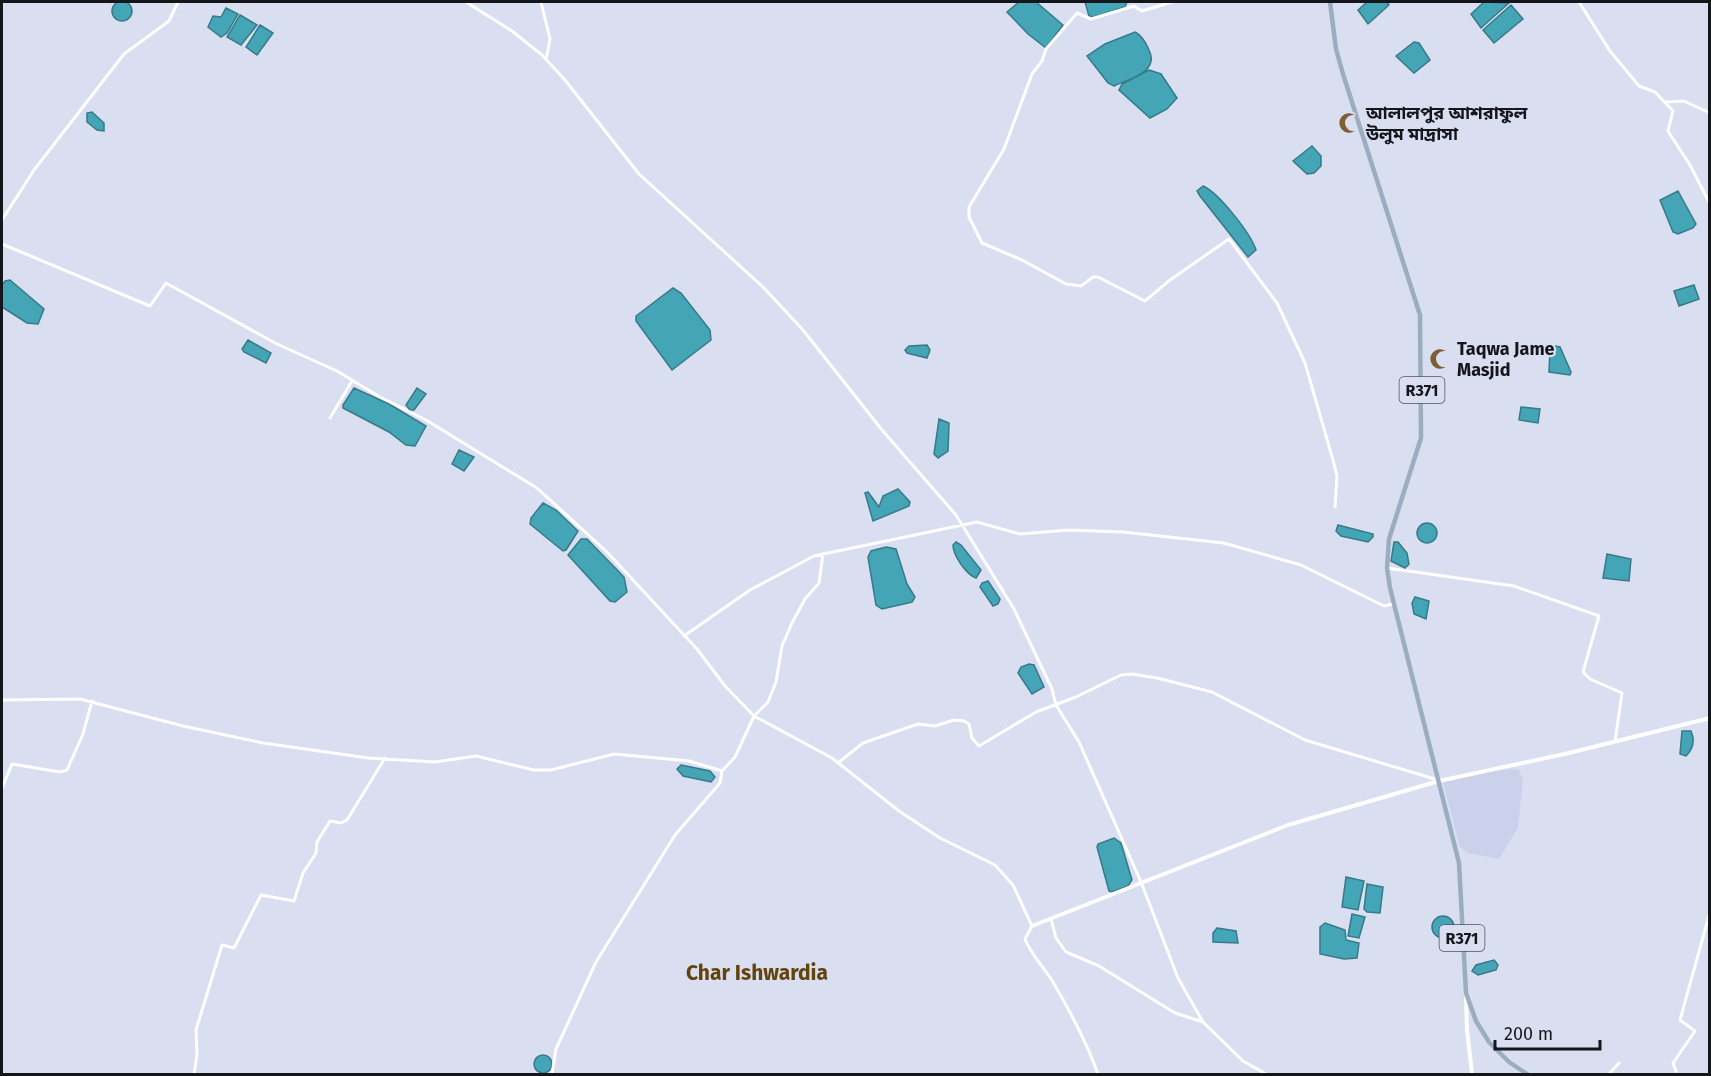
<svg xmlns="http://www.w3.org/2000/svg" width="1711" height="1076" viewBox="0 0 1711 1076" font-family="'Fira Sans','Noto Sans Bengali',sans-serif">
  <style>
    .built { fill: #cbd1eb }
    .water { fill: #44a5b7; stroke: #367a88; stroke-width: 1.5 }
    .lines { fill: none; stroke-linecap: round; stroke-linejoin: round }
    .minor { stroke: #fff; stroke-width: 3 }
    .tertiary { stroke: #fff; stroke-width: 4 }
    .primary { stroke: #9aaec0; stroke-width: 4.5 }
    .labels { text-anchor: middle; stroke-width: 4.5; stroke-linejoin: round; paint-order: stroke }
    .shield { fill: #d9def1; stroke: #4f525c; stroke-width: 1.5 }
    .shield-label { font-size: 16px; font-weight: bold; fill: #14161c }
    .poi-label { font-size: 18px; font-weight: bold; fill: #14161c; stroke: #d9def1; text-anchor: start }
    .quarter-label { font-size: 21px; font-weight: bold; fill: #63440c; stroke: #d9def1 }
  </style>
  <rect width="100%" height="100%" fill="#d9def1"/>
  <path class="built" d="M 1518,769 L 1523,779 L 1518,828 L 1499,859 L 1468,853 L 1460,847 L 1443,782 L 1497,770 Z"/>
  <path class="water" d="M112 11a10 10 0 1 1 20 0a10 10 0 1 1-20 0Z
    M 1019,2 L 1036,2 L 1063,25 L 1046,48 L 1028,34 L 1007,12 Z
    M 1085,2 L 1127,2 L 1125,7 L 1094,17 L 1089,16 Z
    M 1367,2 L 1387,2 L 1389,5 L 1368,24 L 1358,10 Z
    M 1484,2 L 1509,3 L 1481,28 L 1471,14 Z
    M 1511,5 L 1523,19 L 1494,43 L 1483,30 Z
    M 226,8 L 238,14 L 227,33 L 221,37 L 208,27 L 213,16 L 221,17 Z
    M 240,15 L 257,25 L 241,45 L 227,37 Z
    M 260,25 L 273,33 L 257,55 L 246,47 Z
    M 1135,32 C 1141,35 1146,43 1149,50 C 1160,72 1129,79 1114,86 L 1108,83 L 1087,56 L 1105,44 Z
    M 1414,42 L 1419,43 L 1430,60 L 1414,73 L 1396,56 Z
    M 1149,70 L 1161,74 L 1177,98 L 1167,109 L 1150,118 L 1119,90 L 1122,84 Z
    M 92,112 L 104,123 L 104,131 L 97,130 L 87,122 L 87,113 Z
    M 1312,146 L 1321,156 L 1321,166 L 1314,173 L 1307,174 L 1293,161 Z
    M 1203,186 C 1219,193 1251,234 1256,250 L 1248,257 L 1200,196 L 1197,191 Z
    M 1678,191 L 1696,224 L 1693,228 L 1678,234 L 1673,232 L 1660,200 Z
    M 10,280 L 44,309 L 38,324 L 27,323 L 2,307 L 2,285 L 5,281 Z
    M 1694,285 L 1699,299 L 1679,306 L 1674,291 Z
    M 673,288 L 681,293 L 710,330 L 711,340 L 672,370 L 636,321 L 636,316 Z
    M 248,340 L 271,353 L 266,363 L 244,352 L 242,349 Z
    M 927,345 L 930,350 L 927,358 L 907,353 L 905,350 L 909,346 Z
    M 1555,346 L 1560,347 L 1571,372 L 1570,375 L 1549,372 L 1550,349 Z
    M 354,388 L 389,404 L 426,426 L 415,446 L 406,445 L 389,432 L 343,408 L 343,405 Z
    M 417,388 L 426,394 L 414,410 L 410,410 L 406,405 Z
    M 1521,407 L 1540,409 L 1538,423 L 1519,420 Z
    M 939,419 L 949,423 L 948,451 L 938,458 L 934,454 Z
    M 459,450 L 474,457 L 464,471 L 452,464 Z
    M 898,489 L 910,502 L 909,506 L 873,521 L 865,493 L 868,492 L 879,507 L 883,496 Z
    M 543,503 L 556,510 L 578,531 L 566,550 L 563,551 L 530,524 L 531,518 Z
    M1417 533a10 10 0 1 1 20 0a10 10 0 1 1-20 0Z
    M 1338,525 L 1373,534 L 1373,537 L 1368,542 L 1341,536 L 1336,531 Z
    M 581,539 L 587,539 L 624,577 L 627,592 L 615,602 L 610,601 L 568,555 Z
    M 956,542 L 961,545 L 981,570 L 976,578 C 967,575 953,556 953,545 Z
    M 1394,542 L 1398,542 L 1407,553 L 1409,564 L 1405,568 L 1391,561 Z
    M 886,547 L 896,549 L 907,584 L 915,597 L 912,602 L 882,609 L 876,605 L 868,557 L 871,551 Z
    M 1607,554 L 1631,559 L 1629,581 L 1603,578 Z
    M 988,581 L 1000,599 L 998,604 L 993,606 L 980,587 L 982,583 Z
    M 1415,597 L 1429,601 L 1426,619 L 1414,614 L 1412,603 Z
    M 1029,664 L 1034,665 L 1044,687 L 1032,694 L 1018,673 L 1021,667 Z
    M 1682,731 L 1691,731 C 1695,740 1693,749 1686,756 L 1680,754 Z
    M 681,765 L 710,771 L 715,777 L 711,782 L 683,776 L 677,769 Z
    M 1114,838 L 1121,843 L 1132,880 L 1128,886 L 1112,892 L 1109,891 L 1097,847 L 1098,844 Z
    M 1346,877 L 1364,881 L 1358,910 L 1342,907 Z
    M 1367,884 L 1383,887 L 1380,913 L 1367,912 L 1364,909 Z
    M 1352,914 L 1365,917 L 1359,938 L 1348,936 Z
    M1432 927a11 11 0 1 1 22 0a11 11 0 1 1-22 0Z
    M 1325,923 L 1345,930 L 1346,940 L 1359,943 L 1357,958 L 1344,959 L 1320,954 L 1320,927 Z
    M 1217,928 L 1236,931 L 1238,943 L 1213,942 L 1213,933 Z
    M 1494,960 L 1498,965 L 1496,970 L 1478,975 L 1472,971 L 1476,965 Z
    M534 1064a9 9 0 1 1 18 0a9 9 0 1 1-18 0Z"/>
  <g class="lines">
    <path class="minor" d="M 466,2 L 512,31 L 542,55 L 565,80 L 639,174 L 764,288 L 803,330 L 882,430 L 956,515 L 1014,609 L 1052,689 L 1056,705 L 1079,742 L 1141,882 L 1178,978 L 1203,1022
      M 541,2 L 550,39 L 546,60
      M 1172,2 L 1142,11 L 1134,6 L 1091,19 L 1077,13 L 1046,49 L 1042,61 L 1032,74 L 1004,149 L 969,207 L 969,217 L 982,243 L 1022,260 L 1066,284 L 1081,286 L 1093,277 L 1098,277 L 1145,301 L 1170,280 L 1229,239 L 1277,303 L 1305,363 L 1333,460 L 1337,476 L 1335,507
      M 1579,2 L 1610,51 L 1639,86 L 1655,92 L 1673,111 L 1668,131 L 1690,165 L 1710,204
      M 1666,102 L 1684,101 L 1710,113
      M 2,220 L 34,170 L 124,54 L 169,21 L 178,2
      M 2,244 L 150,306 L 166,283 L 277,344 L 337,371 L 380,397 L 426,420 L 537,488 L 607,552 L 697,649 L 725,686 L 754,716 L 832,758 L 899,811 L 940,838 L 995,865 L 1013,885 L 1032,926 L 1025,939 C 1031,955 1044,967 1053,982 C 1070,1011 1087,1043 1098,1074
      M 330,418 L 352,381
      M 1387,568 L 1514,586 L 1599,616 L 1583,672 L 1590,679 L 1622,693 L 1615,741
      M 684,636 L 750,590 L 814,556 L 977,522 L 1020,534 L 1069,530 L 1123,532 L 1224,543 L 1301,565 L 1384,606 L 1393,604
      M 2,700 L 80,699 L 183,726 L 263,743 L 368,758 L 435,762 L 476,756 L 534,770 L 551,770 L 614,754 L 689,761 L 722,771
      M 838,763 L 863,743 L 918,724 L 935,726 L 954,720 L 964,721 L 969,724 L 972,738 L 979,746 L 1036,712 L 1076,697 L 1121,675 L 1132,674 L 1157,678 L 1212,692 L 1305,740 L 1438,780
      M 2,788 L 12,764 L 60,772 L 67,770 L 83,734 L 92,701
      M 1051,919 L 1056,938 L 1066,952 L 1099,966 L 1175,1013 L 1203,1022 L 1243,1061 L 1266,1074
      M 1676,1071 L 1673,1063 L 1695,1031 L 1680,1020 L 1710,912
      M 194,1074 L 197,1055 L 196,1030 L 222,945 L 234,948 L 261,895 L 294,901 L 303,873 L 316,853 L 317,842 L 330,821 L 341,823 L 347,820 L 385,758
      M 552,1074 L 556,1049 L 596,962 L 675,835 L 720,783 L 722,771 L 735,757 L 754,716 L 768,702 L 776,682 L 782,646 L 792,623 L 805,599 L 819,583 L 823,554
      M 1609,1074 L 1619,1063"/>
    <path class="tertiary" d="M 1032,926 L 1288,825 L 1439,781 L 1569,753 L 1710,718
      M 1466,997 L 1467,1030 L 1472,1074"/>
    <path class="primary" d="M 1330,2 L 1336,49 L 1343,74 L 1420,315 L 1421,438 L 1389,539 L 1387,568 L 1390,588 L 1459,863 L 1466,993 L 1476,1021 L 1489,1042 L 1509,1062 L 1527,1074"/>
  </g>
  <defs>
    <g id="mosque-bare" transform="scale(1.62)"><path d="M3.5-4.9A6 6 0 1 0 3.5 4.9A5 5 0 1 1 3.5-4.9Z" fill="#7d5f33" stroke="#d9def1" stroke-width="2.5" paint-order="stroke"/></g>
  </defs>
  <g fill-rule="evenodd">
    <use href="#mosque-bare" x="1349" y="123"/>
    <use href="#mosque-bare" x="1440" y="359"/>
  </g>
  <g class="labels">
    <g class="shield">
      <rect x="1399.5" y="377" width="45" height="26" rx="4.5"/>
      <rect x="1439.5" y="925" width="45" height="26" rx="4.5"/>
    </g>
    <g class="shield-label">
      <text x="1422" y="396">R371</text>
      <text x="1462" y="944">R371</text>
    </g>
    <g class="poi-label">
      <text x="1366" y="119">আলালপুর আশরাফুল<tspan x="1366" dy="21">উলুম মাদ্রাসা</tspan></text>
      <text x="1457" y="355">Taqwa Jame<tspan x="1457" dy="21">Masjid</tspan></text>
    </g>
    <g class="quarter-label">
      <text x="757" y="980">Char Ishwardia</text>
    </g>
  </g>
  <rect width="1711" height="1076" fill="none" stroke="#14161c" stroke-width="6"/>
  <path d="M1495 1040v9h105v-9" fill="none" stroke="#14161c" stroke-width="3"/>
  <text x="1504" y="1040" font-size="18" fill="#14161c" stroke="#d9def1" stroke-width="4.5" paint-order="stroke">200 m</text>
</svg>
